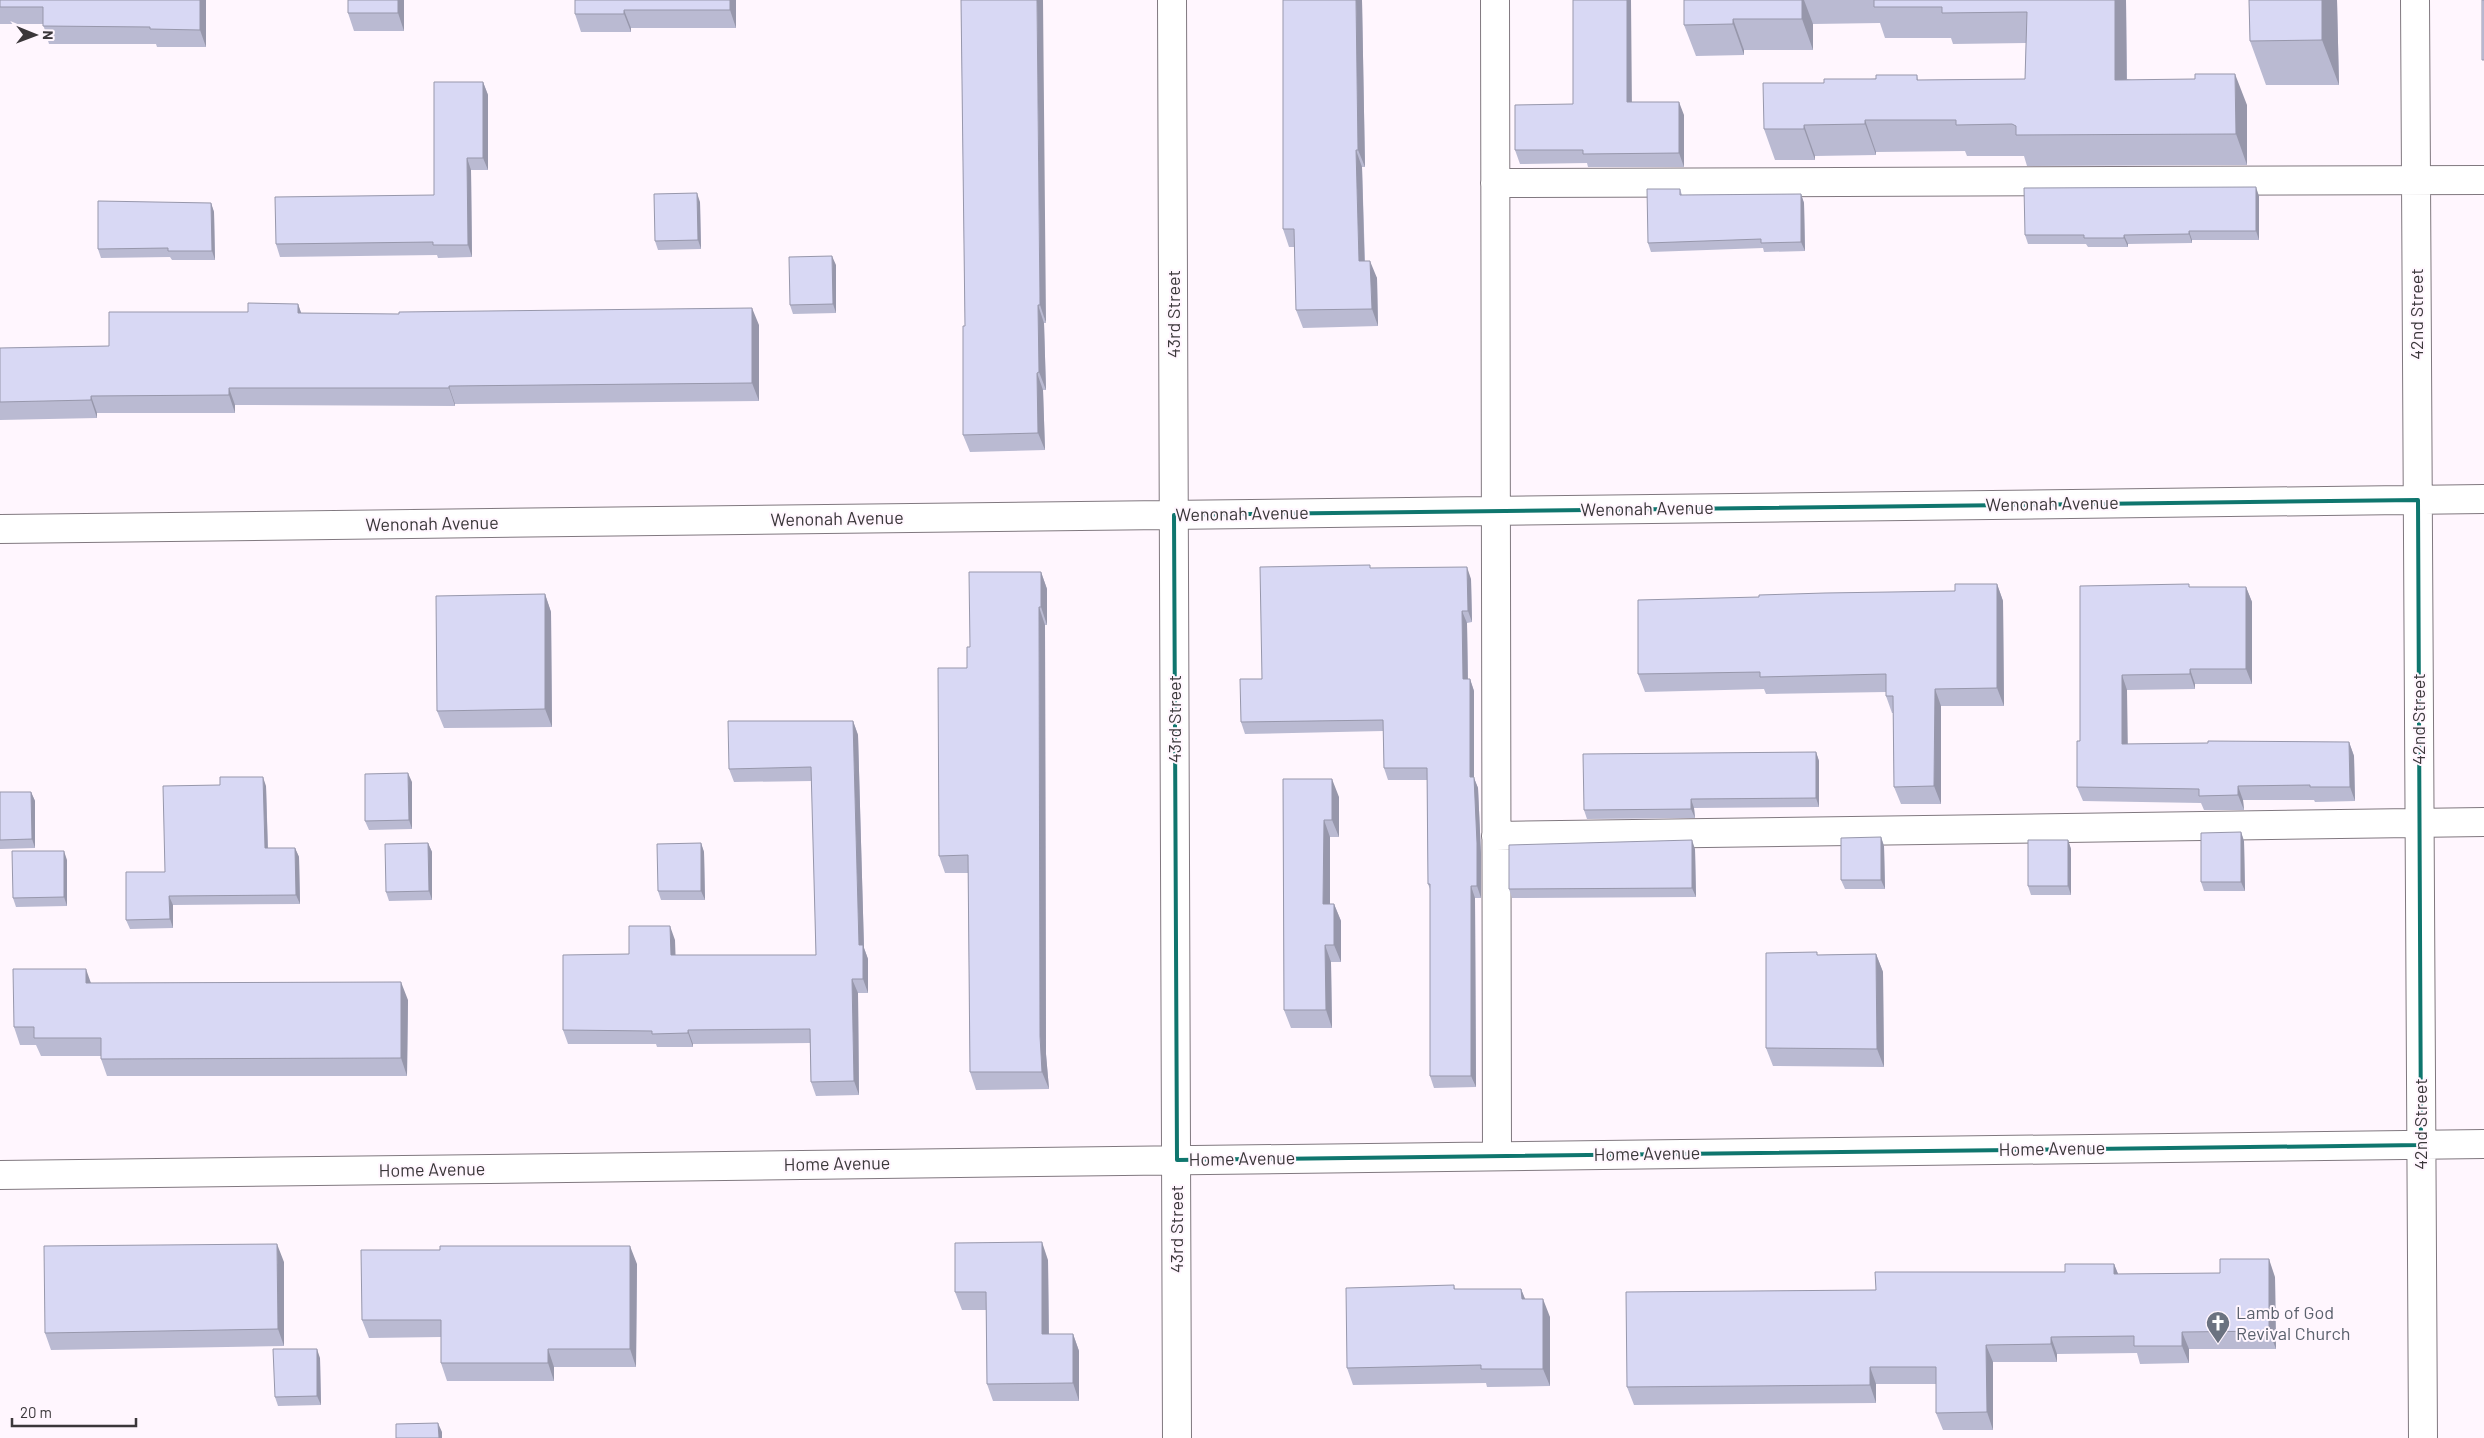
<svg xmlns="http://www.w3.org/2000/svg" width="2484" height="1438" viewBox="0 0 2484 1438" font-family="Barlow,sans-serif">
  <style>
    .lines { fill: none; stroke-linecap: round; stroke-linejoin: round }
    .minor-casing { stroke: #80787f; stroke-width: 30 }
    .minor { stroke: #fff; stroke-width: 28 }
    .wall { fill: #babad2 }
    .shaded-wall { fill: #9797ab }
    .building { fill: #d8d8f4; stroke: #9797ab }
    .marked { fill: none; stroke: #0f766e; stroke-width: 4; stroke-linejoin: round }
    .labels { text-anchor: middle; stroke-width: 4; stroke-linejoin: round; paint-order: stroke }
    .street-label { font-size: 18px; fill: #3b373a; stroke: #fff6fe }
    .worship-label { font-size: 18px; fill: #5b616d; stroke: #fff6fe; text-anchor: start }
  </style>
  <rect width="100%" height="100%" fill="#fff6fe"/>
  <g class="lines">
    <g class="minor-casing">
      <path id="minor" d="M 1172,0 L 1177,1438
        M 1495,0 L 1497,1156
        M 2415,0 L 2423,1438
        M 1495,183 L 2484,180
        M 0,529 L 2484,499
        M 1496,836 L 2484,822
        M 0,1175 L 2484,1144"/>
    </g>
    <use href="#minor" class="minor"/>
  </g>
  <path class="wall" d="M 0,0 L 206,0 L 206,47 L 157,47 L 156,44 L 49,44 L 43,24 L 0,24 Z
    M 404,0 L 404,31 L 354,31 L 348,13 Z
    M 736,0 L 736,28 L 631,28 L 631,32 L 581,32 L 575,14 Z
    M 961,0 L 1046,323 L 1044,323 L 1046,390 L 1043,390 L 1045,450 L 970,452 L 963,435 L 965,326 Z
    M 1362,0 L 1365,167 L 1362,167 L 1365,261 L 1377,278 L 1378,326 L 1303,328 L 1296,310 L 1295,247 L 1289,247 L 1283,229 Z
    M 1684,0 L 2126,0 L 2127,79 L 2247,105 L 2247,165 L 2027,166 L 2024,156 L 1967,156 L 1965,151 L 1876,152 L 1876,155 L 1815,156 L 1815,160 L 1775,160 L 1764,129 L 1824,83 L 1917,75 L 1918,80 L 2025,79 L 2026,43 L 1953,44 L 1951,38 L 1885,38 L 1880,23 L 1813,24 L 1813,50 L 1744,50 L 1744,55 L 1696,56 L 1684,25 Z
    M 2249,0 L 2337,0 L 2339,85 L 2266,85 L 2250,41 Z
    M 483,82 L 488,95 L 488,170 L 471,170 L 472,257 L 438,258 L 437,255 L 280,257 L 276,244 L 434,195 Z
    M 1632,102 L 1684,115 L 1684,167 L 1588,167 L 1587,163 L 1520,164 L 1515,150 L 1573,104 Z
    M 1680,189 L 1682,195 L 1801,194 L 1804,203 L 1805,251 L 1764,252 L 1763,248 L 1651,252 L 1648,243 Z
    M 2259,196 L 2259,240 L 2192,240 L 2192,243 L 2128,244 L 2128,247 L 2088,247 L 2086,244 L 2028,244 L 2025,235 Z
    M 700,202 L 701,249 L 658,250 L 655,241 Z
    M 211,203 L 214,212 L 215,260 L 172,260 L 170,257 L 101,258 L 98,249 Z
    M 836,265 L 836,313 L 793,314 L 790,305 Z
    M 298,304 L 301,313 L 759,325 L 759,401 L 455,404 L 455,406 L 235,405 L 235,413 L 97,413 L 97,418 L 0,420 L 0,348 L 109,346 Z
    M 1371,568 L 1471,579 L 1472,622 L 1467,623 L 1468,679 L 1470,679 L 1474,691 L 1474,778 L 1478,788 L 1481,854 L 1481,898 L 1475,898 L 1476,1087 L 1434,1088 L 1430,1076 L 1430,889 L 1428,884 L 1427,780 L 1388,780 L 1384,768 L 1383,731 L 1245,734 L 1241,722 L 1262,679 Z
    M 1041,572 L 1047,589 L 1047,625 L 1045,625 L 1046,1054 L 1049,1089 L 976,1090 L 970,1072 L 968,873 L 945,873 L 939,856 L 967,668 Z
    M 1997,584 L 2003,601 L 2004,706 L 1941,706 L 1941,804 L 1901,804 L 1894,787 L 1893,713 L 1892,713 L 1886,696 L 1886,692 L 1766,694 L 1764,689 L 1645,692 L 1638,674 L 1759,597 L 1955,591 Z
    M 2080,586 L 2190,587 L 2246,587 L 2252,602 L 2252,684 L 2195,684 L 2195,689 L 2127,690 L 2127,744 L 2349,742 L 2354,756 L 2355,801 L 2315,802 L 2314,800 L 2243,800 L 2244,810 L 2204,810 L 2201,803 L 2083,801 L 2077,787 L 2080,741 Z
    M 545,594 L 551,612 L 552,727 L 444,728 L 437,711 Z
    M 853,721 L 858,735 L 864,948 L 868,959 L 868,993 L 858,993 L 859,1095 L 816,1096 L 811,1082 L 810,1043 L 693,1044 L 693,1047 L 657,1047 L 656,1044 L 568,1044 L 563,1030 L 629,954 L 675,940 L 675,955 L 816,955 L 812,781 L 734,782 L 729,769 Z
    M 1816,752 L 1819,761 L 1819,807 L 1694,808 L 1695,818 L 1587,819 L 1584,810 Z
    M 1283,779 L 1339,797 L 1339,837 L 1330,837 L 1330,904 L 1334,904 L 1341,921 L 1341,962 L 1331,962 L 1332,1028 L 1291,1028 L 1284,1010 Z
    M 412,782 L 412,829 L 369,830 L 365,821 Z
    M 266,786 L 268,848 L 295,848 L 299,857 L 300,904 L 173,905 L 173,928 L 130,929 L 126,920 L 165,872 Z
    M 0,792 L 31,792 L 35,801 L 35,848 L 0,849 Z
    M 2241,832 L 2244,841 L 2245,891 L 2204,891 L 2201,882 Z
    M 1881,837 L 1884,846 L 1885,889 L 1845,889 L 1841,880 Z
    M 2068,840 L 2071,849 L 2071,895 L 2031,895 L 2028,886 Z
    M 428,843 L 432,852 L 432,900 L 389,901 L 386,892 Z
    M 701,843 L 704,852 L 705,900 L 661,900 L 658,891 Z
    M 1695,849 L 1696,897 L 1512,898 L 1509,889 Z
    M 67,860 L 67,906 L 16,907 L 13,898 Z
    M 1876,954 L 1883,972 L 1884,1067 L 1773,1066 L 1766,1048 L 1818,955 Z
    M 91,983 L 408,1000 L 407,1076 L 107,1076 L 101,1059 L 101,1056 L 41,1056 L 36,1045 L 20,1045 L 14,1027 Z
    M 1048,1260 L 1049,1334 L 1073,1334 L 1079,1351 L 1079,1401 L 993,1401 L 987,1384 L 986,1310 L 962,1310 L 955,1292 Z
    M 284,1262 L 284,1346 L 51,1350 L 45,1333 Z
    M 637,1264 L 636,1367 L 554,1367 L 554,1381 L 447,1381 L 441,1363 L 441,1337 L 369,1338 L 362,1320 Z
    M 2114,1264 L 2118,1274 L 2275,1277 L 2276,1349 L 2189,1349 L 2189,1363 L 2140,1364 L 2137,1353 L 2057,1354 L 2057,1362 L 1993,1362 L 1993,1430 L 1943,1430 L 1936,1413 L 1936,1384 L 1876,1384 L 1876,1403 L 1634,1405 L 1627,1387 L 1876,1290 L 2065,1272 Z
    M 1454,1285 L 1455,1289 L 1521,1289 L 1525,1299 L 1550,1317 L 1550,1386 L 1487,1387 L 1486,1383 L 1353,1385 L 1347,1368 Z
    M 320,1358 L 321,1405 L 278,1406 L 275,1397 Z"/>
  <path class="shaded-wall" d="M 200,0 L 206,0 L 206,47 L 200,30 Z
    M 398,0 L 404,0 L 404,31 L 398,13 Z
    M 730,0 L 736,0 L 736,28 L 730,10 Z
    M 1037,0 L 1043,0 L 1046,323 L 1040,305 Z
    M 1356,0 L 1362,0 L 1365,167 L 1358,150 Z
    M 1627,0 L 1631,0 L 1632,115 L 1627,102 Z
    M 1802,0 L 1804,0 L 1813,24 L 1813,50 L 1802,19 Z
    M 2115,0 L 2126,0 L 2127,111 L 2115,80 Z
    M 2322,0 L 2337,0 L 2339,85 L 2322,40 Z
    M 624,10 L 631,28 L 631,32 L 624,14 Z
    M 1733,19 L 1744,50 L 1744,55 L 1733,24 Z
    M 2235,74 L 2247,105 L 2247,165 L 2236,134 Z
    M 483,82 L 488,95 L 488,170 L 483,158 Z
    M 1679,102 L 1684,115 L 1684,167 L 1679,153 Z
    M 1865,120 L 1876,152 L 1876,155 L 1865,124 Z
    M 1804,125 L 1815,156 L 1815,160 L 1804,129 Z
    M 1356,150 L 1362,167 L 1365,279 L 1359,261 Z
    M 467,158 L 471,170 L 472,257 L 468,245 Z
    M 2256,187 L 2259,196 L 2259,240 L 2256,231 Z
    M 697,193 L 700,202 L 701,249 L 698,240 Z
    M 1801,194 L 1804,203 L 1805,251 L 1801,242 Z
    M 211,203 L 214,212 L 215,260 L 212,251 Z
    M 2189,231 L 2192,240 L 2192,243 L 2189,234 Z
    M 2124,235 L 2128,244 L 2128,247 L 2124,238 Z
    M 832,256 L 836,265 L 836,313 L 833,304 Z
    M 1370,261 L 1377,278 L 1378,326 L 1372,309 Z
    M 298,304 L 304,321 L 298,313 Z
    M 1038,305 L 1044,323 L 1046,390 L 1039,372 Z
    M 752,308 L 759,325 L 759,401 L 752,383 Z
    M 1037,373 L 1043,390 L 1045,450 L 1038,433 Z
    M 449,386 L 455,404 L 455,406 L 449,388 Z
    M 229,388 L 235,405 L 235,413 L 229,395 Z
    M 91,396 L 97,413 L 97,418 L 91,400 Z
    M 1467,567 L 1471,579 L 1472,622 L 1468,611 Z
    M 1041,572 L 1047,589 L 1047,625 L 1041,607 Z
    M 1997,584 L 2003,601 L 2004,706 L 1997,688 Z
    M 2246,587 L 2252,602 L 2252,684 L 2246,669 Z
    M 545,594 L 551,612 L 552,727 L 545,709 Z
    M 1039,607 L 1045,625 L 1046,1054 L 1049,1089 L 1042,1072 L 1040,1036 Z
    M 1462,611 L 1467,623 L 1468,691 L 1463,679 Z
    M 2190,669 L 2195,684 L 2195,689 L 2190,674 Z
    M 2122,675 L 2127,690 L 2128,758 L 2122,744 Z
    M 1470,679 L 1474,691 L 1474,778 L 1478,788 L 1481,854 L 1481,898 L 1477,886 L 1470,777 Z
    M 1935,689 L 1941,706 L 1941,804 L 1934,786 Z
    M 853,721 L 858,735 L 864,948 L 868,959 L 868,993 L 863,979 L 859,945 Z
    M 2349,742 L 2354,756 L 2355,801 L 2350,787 Z
    M 1816,752 L 1819,761 L 1819,807 L 1816,798 Z
    M 408,773 L 412,782 L 412,829 L 409,820 Z
    M 263,777 L 266,786 L 268,857 L 265,848 Z
    M 1332,779 L 1339,797 L 1339,837 L 1332,820 Z
    M 2238,786 L 2243,800 L 2244,810 L 2238,795 Z
    M 31,792 L 35,801 L 35,848 L 32,839 Z
    M 1691,799 L 1694,808 L 1695,818 L 1691,809 Z
    M 1324,820 L 1330,837 L 1330,922 L 1323,904 Z
    M 2241,832 L 2244,841 L 2245,891 L 2241,882 Z
    M 1881,837 L 1884,846 L 1885,889 L 1881,880 Z
    M 1692,840 L 1695,849 L 1696,897 L 1692,888 Z
    M 2068,840 L 2071,849 L 2071,895 L 2068,886 Z
    M 428,843 L 432,852 L 432,900 L 429,891 Z
    M 701,843 L 704,852 L 705,900 L 701,891 Z
    M 295,848 L 299,857 L 300,904 L 296,895 Z
    M 64,851 L 67,860 L 67,906 L 64,897 Z
    M 1471,886 L 1475,898 L 1476,1087 L 1471,1076 Z
    M 169,896 L 173,905 L 173,928 L 170,919 Z
    M 1334,904 L 1341,921 L 1341,962 L 1334,945 Z
    M 670,926 L 675,940 L 676,969 L 671,955 Z
    M 1325,945 L 1331,962 L 1332,1028 L 1326,1010 Z
    M 1876,954 L 1883,972 L 1884,1067 L 1877,1049 Z
    M 86,969 L 92,986 L 86,983 Z
    M 852,979 L 858,993 L 859,1095 L 854,1081 Z
    M 401,982 L 408,1000 L 407,1076 L 401,1058 Z
    M 688,1030 L 693,1044 L 693,1047 L 688,1033 Z
    M 1042,1242 L 1048,1260 L 1049,1352 L 1042,1334 Z
    M 277,1244 L 284,1262 L 284,1346 L 278,1329 Z
    M 630,1246 L 637,1264 L 636,1367 L 630,1349 Z
    M 2269,1259 L 2275,1277 L 2276,1349 L 2269,1331 Z
    M 2114,1264 L 2121,1281 L 2114,1274 Z
    M 1521,1289 L 1528,1306 L 1522,1299 Z
    M 1543,1299 L 1550,1317 L 1550,1386 L 1543,1369 Z
    M 2182,1332 L 2189,1349 L 2189,1363 L 2182,1346 Z
    M 1073,1334 L 1079,1351 L 1079,1401 L 1073,1383 Z
    M 2051,1337 L 2057,1354 L 2057,1362 L 2051,1344 Z
    M 1986,1345 L 1993,1362 L 1993,1430 L 1987,1412 Z
    M 317,1349 L 320,1358 L 321,1405 L 317,1396 Z
    M 548,1349 L 554,1367 L 554,1381 L 548,1363 Z
    M 1870,1367 L 1876,1384 L 1876,1403 L 1870,1385 Z
    M 438,1423 L 442,1432 L 442,1438 L 439,1438 Z"/>
  <path class="building" d="M 0,0 L 200,0 L 200,30 L 150,29 L 150,27 L 43,26 L 43,7 L 0,7 Z
    M 348,0 L 398,0 L 398,13 L 348,13 Z
    M 575,0 L 730,0 L 730,10 L 624,10 L 624,14 L 575,14 Z
    M 961,0 L 1037,0 L 1040,305 L 1038,305 L 1039,372 L 1037,373 L 1038,433 L 963,435 L 963,326 L 965,326 Z
    M 1283,0 L 1356,0 L 1358,150 L 1356,150 L 1359,261 L 1370,261 L 1372,309 L 1296,310 L 1294,229 L 1283,229 Z
    M 1573,0 L 1627,0 L 1627,102 L 1679,102 L 1679,153 L 1583,154 L 1583,150 L 1515,150 L 1515,105 L 1573,104 Z
    M 1684,0 L 1802,0 L 1802,19 L 1733,19 L 1733,24 L 1684,25 Z
    M 1874,0 L 2115,0 L 2115,80 L 2195,79 L 2195,74 L 2235,74 L 2236,134 L 2016,135 L 2016,126 L 2012,124 L 1956,125 L 1956,120 L 1865,120 L 1865,124 L 1804,125 L 1804,129 L 1764,129 L 1763,83 L 1824,83 L 1824,79 L 1876,79 L 1876,75 L 1917,75 L 1917,80 L 2025,79 L 2027,12 L 1942,13 L 1942,7 L 1874,7 Z
    M 2249,0 L 2322,0 L 2322,40 L 2250,41 Z
    M 2482,0 L 2484,0 L 2484,60 L 2482,60 Z
    M 434,82 L 483,82 L 483,158 L 467,158 L 468,245 L 433,245 L 433,242 L 276,244 L 275,197 L 434,195 Z
    M 2256,187 L 2256,231 L 2189,231 L 2189,234 L 2124,235 L 2124,238 L 2084,238 L 2084,235 L 2025,235 L 2024,188 Z
    M 1647,189 L 1680,189 L 1680,195 L 1801,194 L 1801,242 L 1761,243 L 1761,239 L 1648,243 Z
    M 697,193 L 698,240 L 655,241 L 654,194 Z
    M 98,201 L 211,203 L 212,251 L 168,251 L 168,248 L 98,249 Z
    M 832,256 L 833,304 L 790,305 L 789,257 Z
    M 248,303 L 298,304 L 298,313 L 399,314 L 399,312 L 752,308 L 752,383 L 449,386 L 449,388 L 229,388 L 229,395 L 91,396 L 91,400 L 0,402 L 0,348 L 109,346 L 109,312 L 248,312 Z
    M 1370,565 L 1370,568 L 1467,567 L 1468,611 L 1462,611 L 1463,679 L 1470,679 L 1470,777 L 1474,777 L 1477,843 L 1477,886 L 1471,886 L 1471,1076 L 1430,1076 L 1430,884 L 1428,884 L 1427,768 L 1384,768 L 1383,720 L 1241,722 L 1240,679 L 1262,679 L 1260,567 Z
    M 969,572 L 1041,572 L 1041,607 L 1039,607 L 1040,1036 L 1042,1072 L 970,1072 L 968,855 L 939,856 L 938,668 L 967,668 L 967,647 L 970,647 Z
    M 1955,584 L 1997,584 L 1997,688 L 1935,689 L 1934,786 L 1894,787 L 1893,696 L 1886,696 L 1886,674 L 1760,677 L 1760,672 L 1638,674 L 1638,600 L 1759,597 L 1759,595 L 1825,593 L 1955,591 Z
    M 2189,584 L 2189,587 L 2246,587 L 2246,669 L 2190,669 L 2190,674 L 2122,675 L 2122,744 L 2208,743 L 2208,741 L 2349,742 L 2350,787 L 2310,787 L 2310,785 L 2238,786 L 2238,795 L 2199,796 L 2199,789 L 2077,787 L 2077,741 L 2080,741 L 2080,586 Z
    M 545,594 L 545,709 L 437,711 L 436,596 Z
    M 728,721 L 853,721 L 859,945 L 863,945 L 863,979 L 852,979 L 854,1081 L 811,1082 L 810,1029 L 688,1030 L 688,1033 L 652,1034 L 652,1031 L 563,1030 L 563,955 L 629,954 L 629,926 L 670,926 L 671,955 L 816,955 L 811,767 L 729,769 Z
    M 1816,752 L 1816,798 L 1691,799 L 1691,809 L 1584,810 L 1583,754 Z
    M 408,773 L 409,820 L 365,821 L 365,774 Z
    M 220,777 L 263,777 L 265,848 L 295,848 L 296,895 L 169,896 L 170,919 L 126,920 L 126,872 L 165,872 L 163,786 L 220,785 Z
    M 1283,779 L 1332,779 L 1332,820 L 1324,820 L 1323,904 L 1334,904 L 1334,945 L 1325,945 L 1326,1010 L 1284,1010 Z
    M 0,792 L 31,792 L 32,839 L 0,840 Z
    M 2241,832 L 2241,882 L 2201,882 L 2201,833 Z
    M 1881,837 L 1881,880 L 1841,880 L 1841,838 Z
    M 1692,840 L 1692,888 L 1509,889 L 1509,845 Z
    M 2028,840 L 2068,840 L 2068,886 L 2028,886 Z
    M 428,843 L 429,891 L 386,892 L 385,844 Z
    M 701,843 L 701,891 L 658,891 L 657,844 Z
    M 12,851 L 64,851 L 64,897 L 13,898 Z
    M 1817,952 L 1817,955 L 1876,954 L 1877,1049 L 1766,1048 L 1766,953 Z
    M 13,969 L 86,969 L 86,983 L 401,982 L 401,1058 L 101,1059 L 101,1038 L 34,1038 L 34,1027 L 14,1027 Z
    M 1042,1242 L 1042,1334 L 1073,1334 L 1073,1383 L 987,1384 L 986,1292 L 955,1292 L 955,1243 Z
    M 277,1244 L 278,1329 L 45,1333 L 44,1246 Z
    M 440,1246 L 630,1246 L 630,1349 L 548,1349 L 548,1363 L 441,1363 L 441,1320 L 362,1320 L 361,1250 L 440,1250 Z
    M 2220,1259 L 2269,1259 L 2269,1331 L 2182,1332 L 2182,1346 L 2134,1346 L 2134,1336 L 2051,1337 L 2051,1344 L 1986,1345 L 1987,1412 L 1936,1413 L 1936,1367 L 1870,1367 L 1870,1385 L 1627,1387 L 1626,1292 L 1876,1290 L 1875,1272 L 2065,1272 L 2065,1264 L 2114,1264 L 2114,1274 L 2220,1273 Z
    M 1454,1285 L 1454,1289 L 1521,1289 L 1522,1299 L 1543,1299 L 1543,1369 L 1481,1369 L 1481,1365 L 1347,1368 L 1346,1288 Z
    M 273,1349 L 317,1349 L 317,1396 L 275,1397 Z
    M 438,1423 L 439,1438 L 396,1438 L 396,1424 Z"/>
  <path class="marked" d="M 2418,500 L 2421,1145 L 1177,1160 L 1174,515 Z"/>
  <defs>
    <g id="church-pin" transform="scale(1.25)"><path d="M0 17L-7.5 6A9.5 9.5 0 1 1 7.5 6Z" fill="#6b7280" stroke="#fff6fe"/><path d="M-1.2-6h2.4v3.5h3.3v2.4h-3.3V6h-2.4V-.1h-3.3v-2.4h3.3Z" fill="#fff"/></g>
  </defs>
  <g fill-rule="evenodd">
    <use href="#church-pin" x="2218" y="1323"/>
  </g>
  <g class="labels">
    <g class="street-label">
      <text transform="translate(1174 314) rotate(-90)" y="6">43rd Street</text>
      <text transform="translate(2417 314) rotate(-90)" y="6">42nd Street</text>
      <text transform="translate(2052 504) rotate(-1)" y="6">Wenonah Avenue</text>
      <text transform="translate(1647 509) rotate(-1)" y="6">Wenonah Avenue</text>
      <text transform="translate(1242 514) rotate(-1)" y="6">Wenonah Avenue</text>
      <text transform="translate(837 519) rotate(-1)" y="6">Wenonah Avenue</text>
      <text transform="translate(432 524) rotate(-1)" y="6">Wenonah Avenue</text>
      <text transform="translate(1175 719) rotate(-90)" y="6">43rd Street</text>
      <text transform="translate(2419 719) rotate(-90)" y="6">42nd Street</text>
      <text transform="translate(2421 1124) rotate(-90)" y="6">42nd Street</text>
      <text transform="translate(2052 1149) rotate(-1)" y="6">Home Avenue</text>
      <text transform="translate(1647 1154) rotate(-1)" y="6">Home Avenue</text>
      <text transform="translate(1242 1159) rotate(-1)" y="6">Home Avenue</text>
      <text transform="translate(837 1164) rotate(-1)" y="6">Home Avenue</text>
      <text transform="translate(432 1170) rotate(-1)" y="6">Home Avenue</text>
      <text transform="translate(1177 1229) rotate(-90)" y="6">43rd Street</text>
    </g>
    <g class="worship-label">
      <text x="2236" y="1319">Lamb of God<tspan x="2236" dy="21">Revival Church</tspan></text>
    </g>
  </g>
  <g transform="translate(35 35) rotate(91)" stroke="#fff6fe" stroke-width="4" paint-order="stroke">
  <path d="M0-4L9 19L0 12L-9 19Z" fill="#3b373a"/>
  <text y="-8" font-size="14" font-weight="bold" text-anchor="middle" fill="#3b373a">N</text>
  </g>
  <path d="M12 1418v8h124v-8" fill="none" stroke="#3b373a" stroke-width="2.5"/>
  <text x="20" y="1418" font-size="15" fill="#3b373a" stroke="#fff6fe" stroke-width="4" paint-order="stroke">20 m</text>
</svg>
